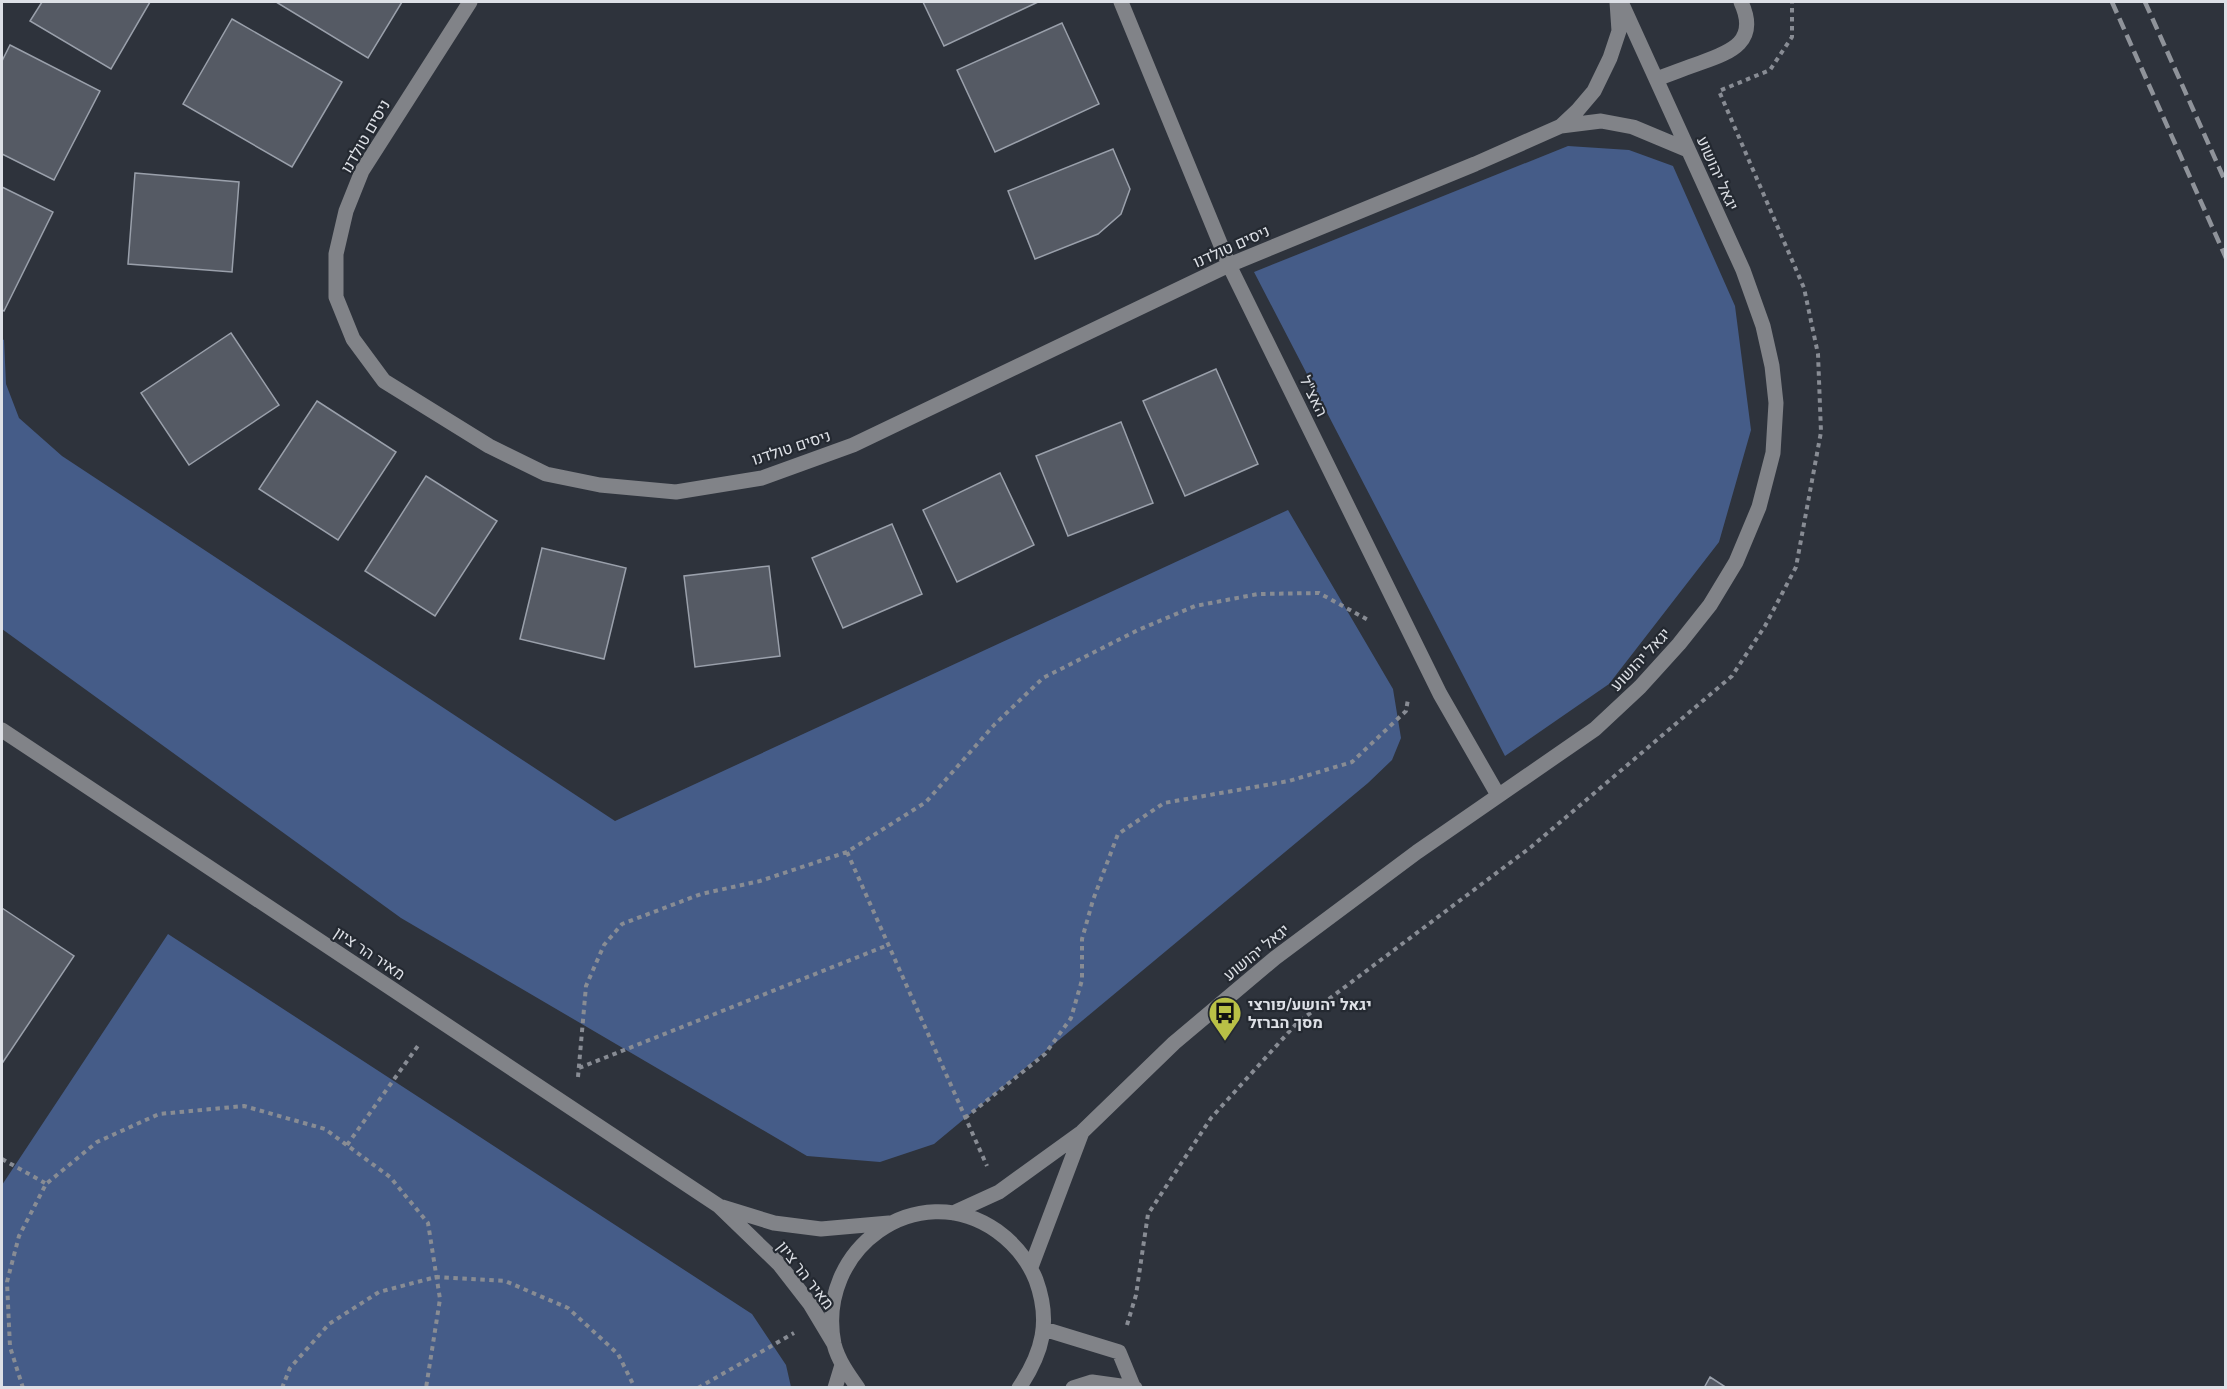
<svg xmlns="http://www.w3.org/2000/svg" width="2227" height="1389" viewBox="0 0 2227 1389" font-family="'Nunito Sans',Heebo,sans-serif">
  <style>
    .green { fill: #455c88 }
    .building { fill: #555a64; stroke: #9aa0ab; stroke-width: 1.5 }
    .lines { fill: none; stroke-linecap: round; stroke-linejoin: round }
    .path { stroke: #888c94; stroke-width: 4; stroke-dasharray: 4.5 4.5; stroke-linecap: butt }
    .minor { stroke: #818388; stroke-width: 15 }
    .rail { stroke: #8f939a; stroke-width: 4.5; stroke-dasharray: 12 6; stroke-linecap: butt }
    .labels { text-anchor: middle; stroke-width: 4.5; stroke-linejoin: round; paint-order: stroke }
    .street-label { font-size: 16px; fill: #dde0e6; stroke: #242931 }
    .poi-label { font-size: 16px; font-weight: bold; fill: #dde0e6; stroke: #242931; text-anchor: start }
  </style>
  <rect width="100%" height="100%" fill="#2e333c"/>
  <path class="green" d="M 1568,146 L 1629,150 L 1673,166 L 1735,306 L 1751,430 L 1719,542 L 1609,684 L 1505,756 L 1254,272 Z
    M 2,339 L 4,340 L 6,384 L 19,418 L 62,456 L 615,821 L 1288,510 L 1393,689 L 1401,738 L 1392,760 L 1368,783 L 934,1144 L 880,1162 L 807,1156 L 401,918 L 2,629 Z
    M 168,934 L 752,1314 L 786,1365 L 791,1387 L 2,1387 L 2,1185 Z"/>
  <path class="building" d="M 42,2 L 150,2 L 111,69 L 30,21 Z
    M 276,2 L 402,2 L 368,58 Z
    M 923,2 L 1038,2 L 944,46 Z
    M 232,19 L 342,82 L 292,167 L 183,104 Z
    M 1062,23 L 1099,104 L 995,152 L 957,70 Z
    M 10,45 L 100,91 L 54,180 L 2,154 L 2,61 Z
    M 1113,149 L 1130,189 L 1121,214 L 1098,234 L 1035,259 L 1008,191 Z
    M 135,173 L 239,182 L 232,272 L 128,264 Z
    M 2,187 L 53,212 L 4,311 L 2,310 Z
    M 231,333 L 279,405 L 189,465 L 141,393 Z
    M 1216,369 L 1258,464 L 1185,496 L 1143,401 Z
    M 317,401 L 396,452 L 338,540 L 259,489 Z
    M 1121,422 L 1153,503 L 1068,536 L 1036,456 Z
    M 1000,473 L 1034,545 L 957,582 L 923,510 Z
    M 426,476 L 497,521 L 435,616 L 365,571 Z
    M 892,524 L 922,594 L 843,628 L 812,558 Z
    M 542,548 L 626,568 L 604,659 L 520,639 Z
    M 769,566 L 780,656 L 695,667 L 684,576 Z
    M 2,908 L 74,956 L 3,1062 L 2,1061 Z
    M 1710,1377 L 1727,1388 L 1704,1388 Z"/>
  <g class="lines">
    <path class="path" d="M 847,852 L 987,1166
      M 579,1068 L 888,945
      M 578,1077 L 586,986 L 604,945 L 622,924 L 701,894 L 760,881 L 847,852 L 926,802 L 995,724 L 1043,678 L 1138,630 L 1195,606 L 1258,594 L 1319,593 L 1370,621
      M 965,1118 L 1045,1054 L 1071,1018 L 1082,980 L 1082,939 L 1093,900 L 1118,834 L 1164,803 L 1289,781 L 1352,762 L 1406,711 L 1408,699
      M 347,1145 L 420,1043
      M 2,1159 L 45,1183
      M 1127,1325 L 1136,1295 L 1148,1214 L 1211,1118 L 1297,1023 L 1531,847 L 1732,676 L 1765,626 L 1796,567 L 1821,432 L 1818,354 L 1804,288 L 1719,91 L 1770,70 L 1792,37 L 1792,2
      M 23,1388 L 10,1347 L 7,1282 L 19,1236 L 46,1184 L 97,1142 L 159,1114 L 244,1106 L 325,1129 L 390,1177 L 428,1223 L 440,1299 L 426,1388
      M 282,1388 L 290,1368 L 329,1324 L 379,1292 L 436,1277 L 505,1281 L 568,1308 L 618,1354 L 635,1388
      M 698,1388 L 794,1333"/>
    <path class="minor" d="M 470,2 L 362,171 L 346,211 L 336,254 L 336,297 L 353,339 L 384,381 L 489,446 L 546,474 L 600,485 L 676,492 L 762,478 L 853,445 L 1229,265 L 1475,164 L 1561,126 L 1601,121 L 1633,127 L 1688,150
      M 1121,2 L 1229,265 L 1440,694 L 1498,795
      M 1656,79 C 1671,74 1685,68 1700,63 C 1732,52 1759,41 1741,2
      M 1561,126 L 1577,111 L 1594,91 L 1610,58 L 1619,31 L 1617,2
      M 2,730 L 719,1206 L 779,1264 L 810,1304 L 834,1344
      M 722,1207 L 774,1223 L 821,1229 L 889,1223
      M 953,1213 L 999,1192 L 1082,1132 L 1174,1043 L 1275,958 L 1417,852 L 1595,729 L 1640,687 L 1679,644 L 1710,605 L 1736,562 L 1759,507 L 1773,453 L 1776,403 L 1772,366 L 1763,326 L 1743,270 L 1621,2
      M 1031,1267 L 1082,1132
      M 1044,1329 L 1119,1352 L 1133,1386
      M 835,1388 L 842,1365
      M 858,1388 C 848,1374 838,1360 834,1344 C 815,1250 917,1175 997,1231 C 1015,1244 1028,1260 1036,1280 C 1051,1321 1043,1352 1019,1388
      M 1073,1388 L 1092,1382 L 1135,1388"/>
    <path class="rail" d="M 2112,2 L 2226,258
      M 2145,2 L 2226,183"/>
  </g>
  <defs>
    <g id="bus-pin" transform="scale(1.725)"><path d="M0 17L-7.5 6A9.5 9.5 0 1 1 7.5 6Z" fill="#b9c046" stroke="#242931"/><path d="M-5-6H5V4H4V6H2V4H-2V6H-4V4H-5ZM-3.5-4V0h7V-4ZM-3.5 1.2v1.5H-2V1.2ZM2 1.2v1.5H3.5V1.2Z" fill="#111"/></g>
  </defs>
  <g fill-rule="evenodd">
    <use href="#bus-pin" x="1225" y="1013"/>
  </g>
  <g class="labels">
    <g class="street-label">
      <text transform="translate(365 136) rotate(-60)" y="6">ניסים טולדנו</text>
      <text transform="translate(1718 173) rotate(66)" y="6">יגאל יהושוע</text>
      <text transform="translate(1231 246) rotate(-24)" y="6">ניסים טולדנו</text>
      <text transform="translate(1314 396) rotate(64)" y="6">האצ"ל</text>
      <text transform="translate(791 447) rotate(-18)" y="6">ניסים טולדנו</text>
      <text transform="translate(1640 659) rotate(-47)" y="6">יגאל יהושוע</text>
      <text transform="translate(1256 952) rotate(-39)" y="6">יגאל יהושוע</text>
      <text transform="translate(370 953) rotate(34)" y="6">מאיר הר ציון</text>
      <text transform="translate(806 1275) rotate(52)" y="6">מאיר הר ציון</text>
    </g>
    <g class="poi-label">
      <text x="1248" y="1010">יגאל יהושע/פורצי<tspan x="1248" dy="18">מסך הברזל</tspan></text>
    </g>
  </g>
  <rect width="2227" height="1389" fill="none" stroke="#dde0e6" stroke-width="6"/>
</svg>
